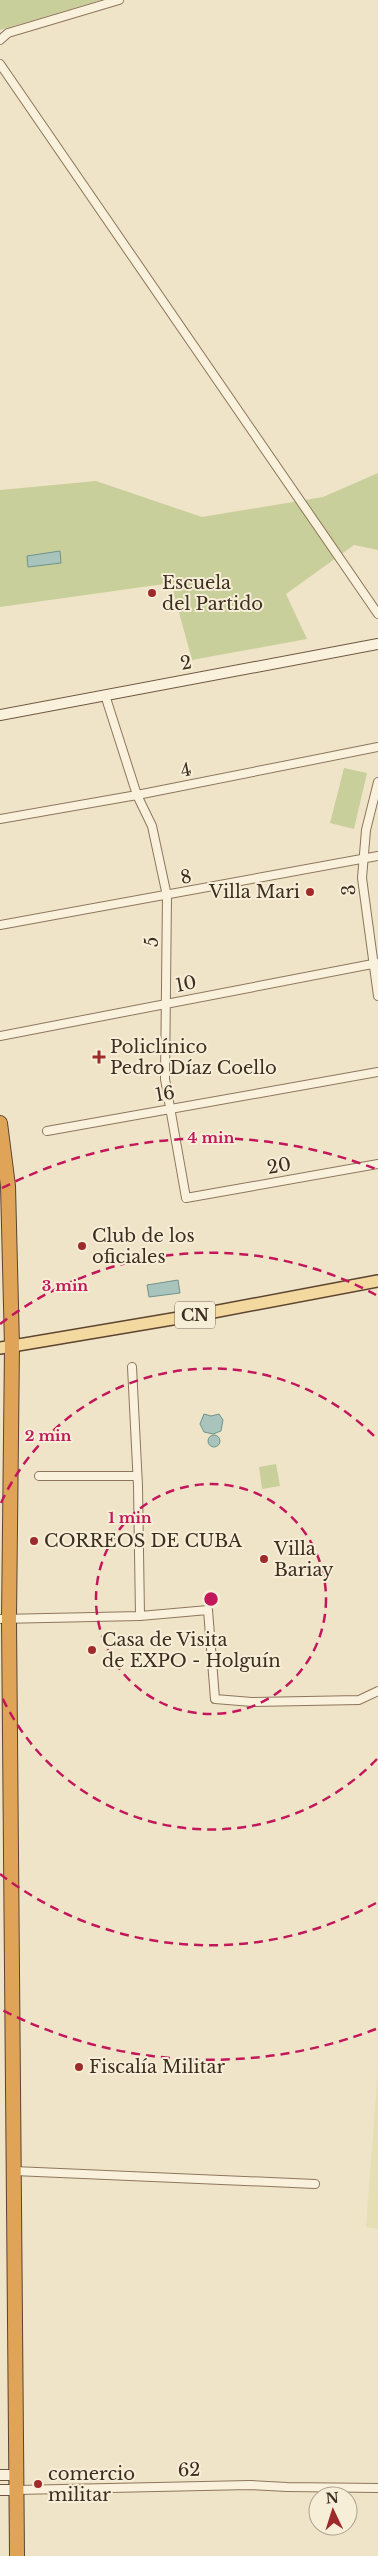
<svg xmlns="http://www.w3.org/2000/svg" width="378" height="2556" viewBox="0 0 378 2556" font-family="'Libre Baskerville',serif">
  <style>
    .farmland { fill: #e6deb5 }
    .green { fill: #c9cf9b }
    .water { fill: #a9c4bc; stroke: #6f938a }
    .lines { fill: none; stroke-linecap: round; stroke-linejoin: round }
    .street-casing { stroke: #8d765c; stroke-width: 10 }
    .secondary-casing { stroke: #6f573f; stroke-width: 12 }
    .primary-casing { stroke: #5b4430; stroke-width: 14 }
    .highway-casing { stroke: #5b4430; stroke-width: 16 }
    .street { stroke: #faf1dc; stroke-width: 8 }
    .secondary { stroke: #faf1dc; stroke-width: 10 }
    .primary { stroke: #f3d9a0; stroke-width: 11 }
    .highway { stroke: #e0a458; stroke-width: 14 }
    .ring { fill: none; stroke: #c2185b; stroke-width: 2.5; stroke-dasharray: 9 6 }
    .poi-dot { fill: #9e2a2b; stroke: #f7eed8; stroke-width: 2 }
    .labels { text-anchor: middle; stroke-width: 4; stroke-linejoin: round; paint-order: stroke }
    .shield { fill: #f7eed8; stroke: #756857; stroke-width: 1 }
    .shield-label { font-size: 16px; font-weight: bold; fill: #3d2e20 }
    .poi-label { font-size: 18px; fill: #3d2e20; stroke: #f7eed8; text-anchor: start }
    .street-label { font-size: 18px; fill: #3d2e20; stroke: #f7eed8 }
    .centre { fill: #c2185b; stroke: #f7eed8; stroke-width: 2.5 }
    .ring-label { font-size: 15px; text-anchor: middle; font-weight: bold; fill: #c2185b; stroke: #f7eed8; stroke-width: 4; stroke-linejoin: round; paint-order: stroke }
  </style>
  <rect width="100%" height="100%" fill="#f0e4c8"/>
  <path class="farmland" d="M 378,2068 L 378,2229 L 366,2227 Z"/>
  <path class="green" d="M 0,0 L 101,0 L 0,30 Z
    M 378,473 L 378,550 L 354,545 L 286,594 L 307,639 L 192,660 L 171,583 L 0,607 L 0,490 L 96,481 L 202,517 L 323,497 Z
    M 344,768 L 367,773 L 354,829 L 330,823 Z
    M 276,1464 L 280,1486 L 262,1489 L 259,1467 Z"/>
  <path class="water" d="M 60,551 L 61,563 L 28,567 L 27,556 Z
    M 178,1280 L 180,1293 L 149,1297 L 147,1285 Z
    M 204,1414 L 211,1416 L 219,1414 L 223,1420 L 221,1431 L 213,1434 L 204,1432 L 200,1424 Z
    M208 1441a6 6 0 1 1 12 0a6 6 0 1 1-12 0Z"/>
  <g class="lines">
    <g class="street-casing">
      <path id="street" d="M 0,40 L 8,33 L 119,0
        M 0,64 L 378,614
        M 105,695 L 137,795 L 152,826 L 167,896 L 165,1079 L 186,1198 L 378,1164
        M 378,782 L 366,830 L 362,878 L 378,996
        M 0,819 L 137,795 L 378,747
        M 0,925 L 378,856
        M 0,1036 L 378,963
        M 47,1131 L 378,1072
        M 132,1367 L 138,1486 L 140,1616
        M 39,1476 L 137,1476
        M 0,1619 L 140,1616 L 208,1610 L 215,1699 L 252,1702 L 359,1700 L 378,1691
        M 14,2171 L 315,2184
        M 16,2490 L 250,2485 L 287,2487 L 378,2488"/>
    </g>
    <g class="secondary-casing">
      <path id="secondary" d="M 0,715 L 378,644
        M 0,2475 L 16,2475
        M 0,2490 L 16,2490"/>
    </g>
    <g class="primary-casing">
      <path id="primary" d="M 0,1348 L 208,1313 L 378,1281"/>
    </g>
    <g class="highway-casing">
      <path id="highway" d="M 0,1123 L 8,1186 L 12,1346 L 9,1619 L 17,2556"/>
    </g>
    <use href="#street" class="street"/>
    <use href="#secondary" class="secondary"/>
    <use href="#primary" class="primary"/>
    <use href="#highway" class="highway"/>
  </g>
  <g class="ring">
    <circle cx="211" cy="1599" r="115"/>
    <path d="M377 1759A231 231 0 0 1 1 1695M1 1503A231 231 0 0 1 377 1439"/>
    <path d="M376 1903A346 346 0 0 1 0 1874M0 1324A346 346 0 0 1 376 1295"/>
    <path d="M376 2029A461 461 0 0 1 2 2010M2 1188A461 461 0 0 1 376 1169"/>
  </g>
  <g class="poi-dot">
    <circle cx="152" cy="593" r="5"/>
    <circle cx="310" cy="892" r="5"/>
    <path d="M96.5 1049.5h5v5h5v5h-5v5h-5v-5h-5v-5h5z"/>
    <circle cx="82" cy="1246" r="5"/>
    <circle cx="34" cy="1541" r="5"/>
    <circle cx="264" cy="1559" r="5"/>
    <circle cx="92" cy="1650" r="5"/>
    <circle cx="79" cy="2067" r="5"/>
    <circle cx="38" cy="2484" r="5"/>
  </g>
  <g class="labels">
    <rect class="shield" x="175" y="1301.5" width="40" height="27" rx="4"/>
    <g class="shield-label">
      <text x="195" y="1321">CN</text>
    </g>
    <g class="poi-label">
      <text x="162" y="589">Escuela<tspan x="162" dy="21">del Partido</tspan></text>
      <text x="300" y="898" text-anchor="end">Villa Mari</text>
      <text x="110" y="1053">Policlínico<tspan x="110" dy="21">Pedro Díaz Coello</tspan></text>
      <text x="92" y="1242">Club de los<tspan x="92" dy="21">oficiales</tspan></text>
      <text x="44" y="1547">CORREOS DE CUBA</text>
      <text x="274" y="1555">Villa<tspan x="274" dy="21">Bariay</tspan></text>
      <text x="102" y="1646">Casa de Visita<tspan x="102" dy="21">de EXPO - Holguín</tspan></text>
      <text x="89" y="2073">Fiscalía Militar</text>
      <text x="48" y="2480">comercio<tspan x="48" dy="21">militar</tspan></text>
    </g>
    <g class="street-label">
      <text transform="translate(186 663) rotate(-11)" y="6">2</text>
      <text transform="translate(186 770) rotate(-11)" y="6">4</text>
      <text transform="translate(186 877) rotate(-11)" y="6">8</text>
      <text transform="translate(349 890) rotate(-95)" y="6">3</text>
      <text transform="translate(152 942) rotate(-90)" y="6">5</text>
      <text transform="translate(186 984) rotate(-11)" y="6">10</text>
      <text transform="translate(165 1094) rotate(-10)" y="6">16</text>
      <text transform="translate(279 1166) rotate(-10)" y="6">20</text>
      <text transform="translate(189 2470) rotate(-2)" y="6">62</text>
    </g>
  </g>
  <circle cx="211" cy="1599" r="8" class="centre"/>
  <g class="ring-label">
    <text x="211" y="1143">4 min</text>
    <text x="65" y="1291">3 min</text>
    <text x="48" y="1441">2 min</text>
    <text x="130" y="1523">1 min</text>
  </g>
  <g transform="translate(333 2511) rotate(356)"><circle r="24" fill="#f7eed8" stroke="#ada18e"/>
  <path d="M0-4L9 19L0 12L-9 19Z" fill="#9e2a2b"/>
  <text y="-8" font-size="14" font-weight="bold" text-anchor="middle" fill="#3d2e20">N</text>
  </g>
</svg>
